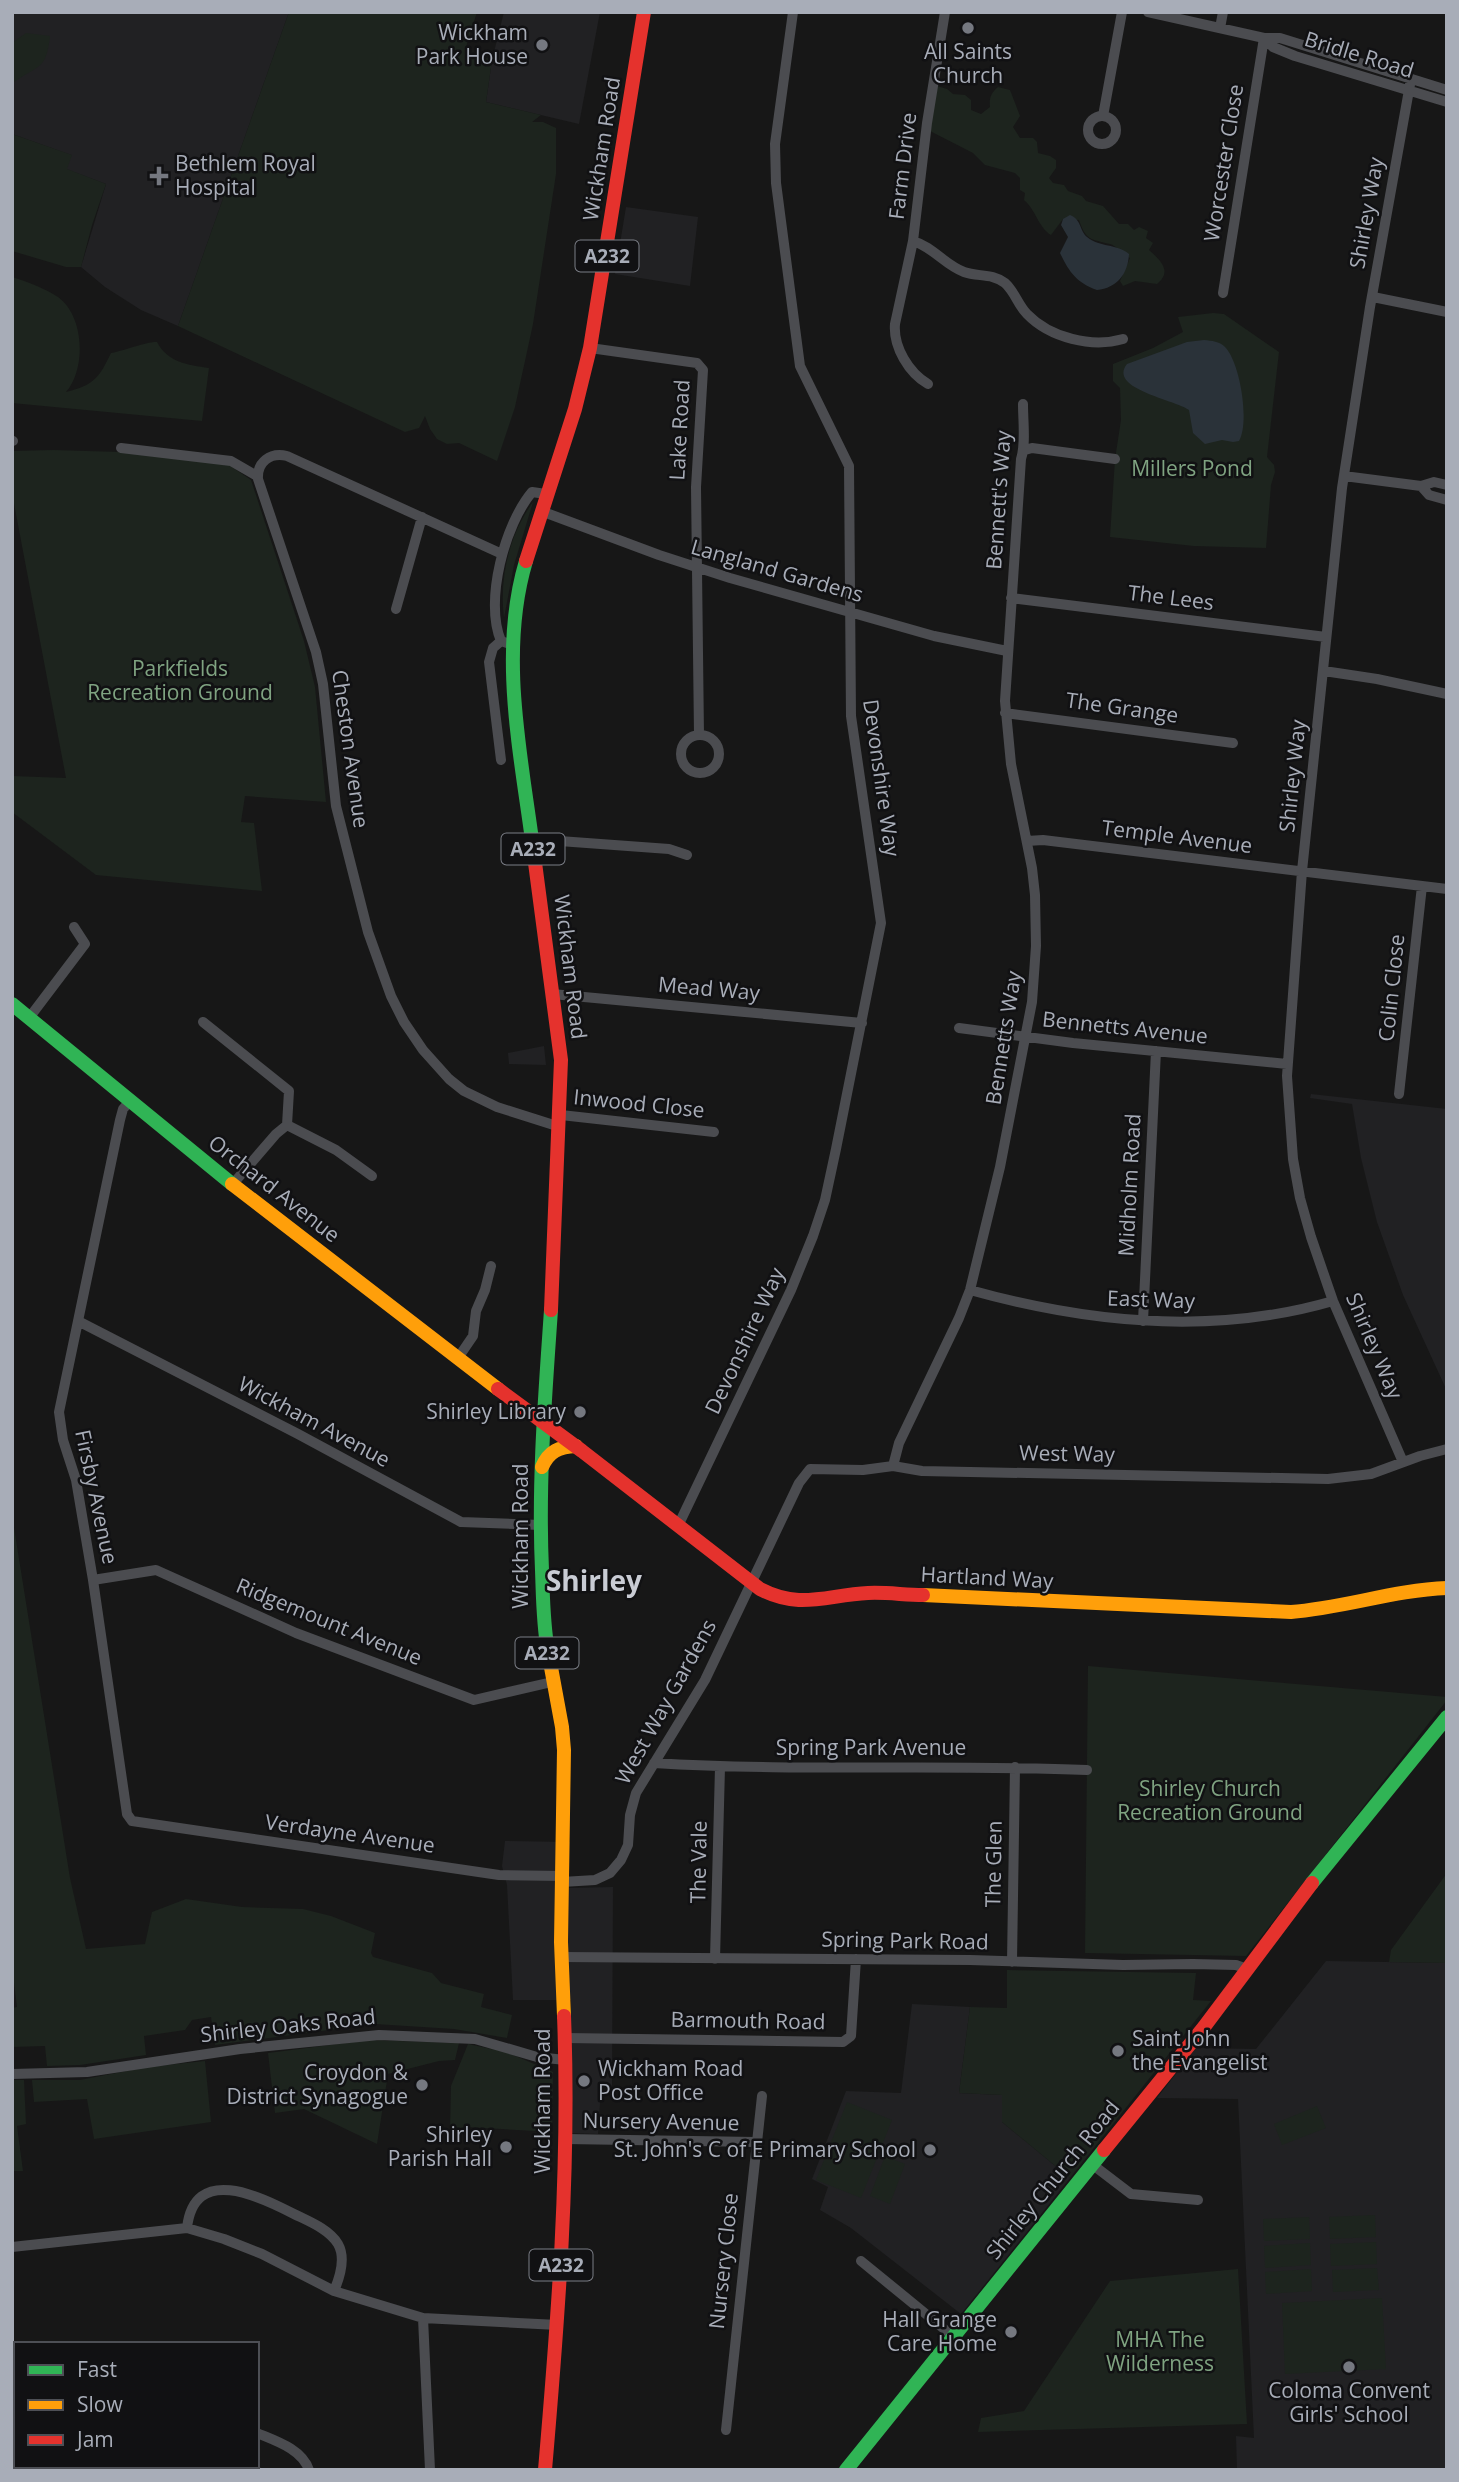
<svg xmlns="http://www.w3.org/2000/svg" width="1459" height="2482" viewBox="0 0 1459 2482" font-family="'Open Sans',sans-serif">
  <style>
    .built { fill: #212123 }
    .green { fill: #1d241e }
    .water { fill: #2a3239 }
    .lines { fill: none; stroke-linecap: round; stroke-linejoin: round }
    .street { stroke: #4b4c50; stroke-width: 10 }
    .fast { stroke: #30b455; stroke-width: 14 }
    .slow { stroke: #ff9f0a; stroke-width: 14 }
    .jam { stroke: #e5322d; stroke-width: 14 }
    .poi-dot { fill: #757880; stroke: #111113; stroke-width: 2.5 }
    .labels { text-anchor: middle; stroke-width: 5; stroke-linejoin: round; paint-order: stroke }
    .shield { fill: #111113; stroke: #7b7e86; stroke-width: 2 }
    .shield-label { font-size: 19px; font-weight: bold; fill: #a8adb8 }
    .poi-label { font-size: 21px; fill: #a8adb8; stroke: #111113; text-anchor: end }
    .street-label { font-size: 21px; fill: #a8adb8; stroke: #111113 }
    .park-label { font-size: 21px; fill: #7fa381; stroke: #111113 }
    .district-label { font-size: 28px; font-weight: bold; fill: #c9ccd4; stroke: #111113 }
  </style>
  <rect width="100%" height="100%" fill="#171717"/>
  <path class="built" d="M 12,12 L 289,12 L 178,326 L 141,310 L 105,287 L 81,267 L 106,184 L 66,169 L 71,155 L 12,134 Z
    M 504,12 L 600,12 L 579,124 L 486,102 L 492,60 Z
    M 626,207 L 698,217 L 690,286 L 615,274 Z
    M 544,1046 L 546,1065 L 509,1064 L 508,1053 Z
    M 1311,1094 L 1447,1109 L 1447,1391 L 1403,1295 L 1377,1222 L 1361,1158 L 1352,1104 L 1310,1098 Z
    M 505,1841 L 570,1842 L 569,1888 L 613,1887 L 612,2087 L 601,2088 L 598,2134 L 570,2133 L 571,2000 L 513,2000 L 507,1885 L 502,1866 Z
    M 1326,1961 L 1447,1963 L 1447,2470 L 1237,2470 L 1236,2436 L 1254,2438 L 1238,2099 L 1157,2098 L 1196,2048 L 1256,2049 Z
    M 912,2004 L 970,2007 L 959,2093 L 1002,2095 L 1002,2122 L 1070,2178 L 961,2314 L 851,2228 L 820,2210 L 828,2187 L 812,2179 L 846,2091 L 901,2093 Z"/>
  <path class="green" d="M 289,12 L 477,12 L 465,50 L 492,60 L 486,102 L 541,115 L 532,122 L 543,122 L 556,128 L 556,174 L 533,324 L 515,407 L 497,461 L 459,443 L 447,444 L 437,439 L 430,429 L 425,416 L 419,428 L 405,432 L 178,326 Z
    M 26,33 L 50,36 C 46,70 40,64 14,82 L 12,87 L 12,43 Z
    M 937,86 L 947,89 L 953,94 L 965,95 L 971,100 L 971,110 L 981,114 L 990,107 C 989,98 991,93 998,87 L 1010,90 L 1020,116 L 1013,127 L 1020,138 L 1033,138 L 1037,142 L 1038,153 L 1050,156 L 1056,160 L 1056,168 L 1049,178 L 1053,183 L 1064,185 L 1068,191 L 1082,196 L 1086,201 L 1103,206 L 1119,224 L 1128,224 L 1134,230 L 1139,227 L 1148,231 L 1146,238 L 1153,243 L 1149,250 C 1160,260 1173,271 1157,284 L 1135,281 L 1123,286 L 1120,281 L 1130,258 C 1124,254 1116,246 1110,244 C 1091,239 1086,241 1079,220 L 1063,219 L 1051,235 C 1038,227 1036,210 1024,200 L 1025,193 L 1020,190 L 1020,178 L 1015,173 L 985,165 L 973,153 L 930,131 Z
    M 12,134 L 72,155 L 67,169 L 106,184 L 92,225 L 81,267 L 66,267 L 12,251 Z
    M 12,277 C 26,281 46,289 58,297 C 85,317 86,369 66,392 C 94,385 99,378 111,353 C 123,351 148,341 157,342 C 167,362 188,365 209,368 L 202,421 L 12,403 Z
    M 1213,313 L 1224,314 L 1279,352 L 1267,457 L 1274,465 L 1275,472 L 1271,485 L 1266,548 L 1194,546 L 1110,537 L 1115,459 L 1121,420 L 1120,388 L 1113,381 L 1113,364 L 1153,348 L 1183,332 L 1178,317 Z
    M 53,450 L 120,452 L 229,465 L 251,480 L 304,641 L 315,687 L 326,802 L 245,796 L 241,822 L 254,823 L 262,891 L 96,875 L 12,812 L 12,776 L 66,778 L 12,493 L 12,451 Z
    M 533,502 L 514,565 L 504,618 C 499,578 509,535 533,502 Z
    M 12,1515 L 70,1878 L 86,1949 L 145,1944 L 152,1912 L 186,1899 L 242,1907 L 303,1909 L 331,1916 L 375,1933 L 371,1953 L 373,1957 L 432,1973 L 441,1983 L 484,1994 L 481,2007 L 512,2015 L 507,2038 L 454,2029 L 375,2024 L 215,2045 L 211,2017 L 192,2020 L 185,2030 L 144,2036 L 146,2055 L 80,2065 L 47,2066 L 45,2046 L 12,2047 L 12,2008 L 17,2007 L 12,1967 Z
    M 1088,1666 L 1447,1697 L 1447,1700 L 1246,1956 L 1085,1953 Z
    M 1447,1873 L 1447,1963 L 1389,1962 L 1391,1950 Z
    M 1007,1970 L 1196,1973 L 1193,2000 L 1211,2001 L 1070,2178 L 1002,2122 L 1002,2095 L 959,2093 L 970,2007 L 1007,2008 Z
    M 368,2040 L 459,2043 L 455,2060 L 439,2061 L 388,2074 L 377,2144 L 304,2109 L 275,2113 L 268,2053 Z
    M 468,2044 L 506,2052 L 553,2072 L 552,2132 L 466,2127 L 450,2132 L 451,2086 Z
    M 205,2061 L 211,2122 L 94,2139 L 87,2099 L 34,2102 L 32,2080 L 80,2080 L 147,2067 Z
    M 12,2080 L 24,2080 L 26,2124 L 17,2126 L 23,2171 L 12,2171 Z
    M 847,2102 L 892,2120 L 861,2198 L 816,2180 Z
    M 1317,2106 L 1326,2128 L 1282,2145 L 1274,2124 Z
    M 885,2156 L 905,2164 L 890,2204 L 870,2196 Z
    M 1375,2215 L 1376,2237 L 1330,2239 L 1329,2217 Z
    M 1309,2217 L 1310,2239 L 1264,2241 L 1263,2219 Z
    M 1376,2242 L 1377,2264 L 1331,2266 L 1330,2244 Z
    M 1310,2243 L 1311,2265 L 1265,2268 L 1264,2246 Z
    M 1377,2268 L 1379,2290 L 1333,2292 L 1332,2270 Z
    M 1238,2269 L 1247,2424 L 978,2432 L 981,2418 L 1024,2411 L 1110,2281 Z
    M 1311,2269 L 1312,2291 L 1266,2294 L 1265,2272 Z
    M 1382,2298 L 1386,2369 L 1285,2374 L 1282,2303 Z"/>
  <path class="water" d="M 1070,215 C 1082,220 1079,230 1087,237 C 1101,248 1115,243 1129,254 C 1128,274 1117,288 1097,290 C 1077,283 1069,272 1060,253 L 1068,237 L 1061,225 L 1063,219 Z
    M 1204,340 C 1212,341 1219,341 1225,347 C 1240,362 1250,422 1239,441 L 1233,442 L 1222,440 L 1205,444 L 1193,433 L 1189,410 C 1177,400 1107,389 1127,364 L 1187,342 Z"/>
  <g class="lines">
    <path class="street" d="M 945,12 L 927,123 L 913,241 C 933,247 945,265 964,272 C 978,277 992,273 1005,283 C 1015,292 1018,305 1027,314 C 1050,338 1092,348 1123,339
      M 1148,12 L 1264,38 L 1280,38 L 1447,90
      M 1220,28 L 1223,12
      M 1264,38 L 1273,47 L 1295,56 L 1447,102
      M 1103,116 L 1122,12
      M1088 130a14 14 0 1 1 28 0a14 14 0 1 1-28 0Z
      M 913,241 L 895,324 C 893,347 909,373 928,384
      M 1223,293 L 1264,38
      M 1373,297 L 1447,312
      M 590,348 L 697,363 L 703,370 L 696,487 L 699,735
      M 12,441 L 13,441
      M 121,448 L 231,461 L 257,476
      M 1025,450 L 1032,448 L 1115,459
      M 1344,476 L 1421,486 L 1434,482 L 1447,485
      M 1421,486 L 1429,495 L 1447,500
      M 541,511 L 659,555 L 730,578 L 934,636 L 1007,651
      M 502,554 L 287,456 C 270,452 257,462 258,479 L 316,652 L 323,684 L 336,806 L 368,932 L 391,996 L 404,1022 L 423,1050 L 449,1079 L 464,1091 L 497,1107 L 560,1127
      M 1011,598 L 1326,637
      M 396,609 L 422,517
      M 513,645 L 501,641 C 484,601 505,524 532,492 L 546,494
      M 1324,671 L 1377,679 L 1447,694
      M 1005,713 L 1233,743
      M681 754a19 19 0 1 1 38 0a19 19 0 1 1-38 0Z
      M 501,760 L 489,662 L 493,648 L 501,641
      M 532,839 L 669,849 L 687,855
      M 1027,841 L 1043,840 L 1447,889
      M 552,994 L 862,1023
      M 29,1018 L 85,944 L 74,927
      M 203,1022 L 289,1091 L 287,1125 L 336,1150 L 372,1176
      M 959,1028 L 1073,1043 L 1287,1064
      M 1399,1094 L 1422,886
      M 130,1101 L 123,1109 L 120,1120 L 59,1412 L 63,1440 L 76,1480 L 93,1580 L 127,1814 L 132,1821 L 499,1875 L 563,1876
      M 561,1115 L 714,1132
      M 232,1185 L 276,1134 L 287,1125
      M 970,1290 C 1088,1323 1213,1336 1333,1301
      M 78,1321 L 298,1434 L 461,1522 L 540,1525
      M 1143,1321 L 1156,1051
      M 458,1358 L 473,1336 L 476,1311 L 485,1290 L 491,1266
      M 1403,1462 L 1333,1301 L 1311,1237 L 1300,1198 L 1293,1159 L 1287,1076 L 1302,871 L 1342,488 L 1370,307 L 1411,79
      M 893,1466 L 899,1443 L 959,1318 L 970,1290 L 1000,1167 L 1032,1002 L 1036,946 L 1035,895 L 1032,868 L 1011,764 L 1005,701 L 1021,459 C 1026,444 1023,422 1023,404
      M 678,1526 L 791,1290 L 813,1236 L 825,1200 L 836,1149 L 881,923 L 851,716 L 849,466 L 800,366 L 776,183 L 775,144 L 793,12
      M 93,1580 L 156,1570 L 296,1633 L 474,1700 L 552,1682
      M 654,1763 C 798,1772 943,1764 1087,1770
      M 562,1882 L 595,1880 L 610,1873 L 621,1860 L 628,1845 L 630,1815 L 636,1793 L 705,1680 L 799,1483 L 810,1469 L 863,1470 L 893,1466 L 922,1471 L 1328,1479 L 1371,1474 L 1420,1456 L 1447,1449
      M 562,1957 L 970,1960 L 1123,1965 L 1193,1964 L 1236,1965 L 1247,1969
      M 715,1959 L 720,1767
      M 1012,1962 L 1015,1767
      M 565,2038 L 843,2042 L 851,2036 L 856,1959
      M 12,2074 L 87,2072 L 240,2049 L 379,2035 L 475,2039 L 537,2057 L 565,2060
      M 565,2139 L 756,2142
      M 1093,2165 L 1131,2194 L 1198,2200
      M 187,2228 C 194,2164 259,2196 294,2214 C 308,2221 329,2229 338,2244 C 346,2258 340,2277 334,2291
      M 12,2247 L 187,2228 L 224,2239 L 262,2254 L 334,2291 L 423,2318 L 558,2325
      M 861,2261 L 954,2337
      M 423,2318 L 430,2470
      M 12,2385 L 16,2385
      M 726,2430 L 762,2096
      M 257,2433 C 276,2441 302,2449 309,2470
      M 249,2466 L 256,2470"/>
    <path class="fast" d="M 526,561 C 499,651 520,750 532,840
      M 12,1004 L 232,1184
      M 548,1651 C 543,1624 543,1597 542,1570 C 538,1483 545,1397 551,1310
      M 1312,1883 L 1447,1717
      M 846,2470 L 1104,2150"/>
    <path class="slow" d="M 232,1184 L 498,1389
      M 542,1467 C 549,1451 559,1447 576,1446
      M 923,1595 L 1291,1612 C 1344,1608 1394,1590 1447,1588
      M 548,1651 L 562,1727 L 564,1750 L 561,1942 L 564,2016"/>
    <path class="jam" d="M 526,561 L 575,409 L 590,348 L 644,12
      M 532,840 L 561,1060 L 551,1310
      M 498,1389 L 582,1451 L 760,1589 C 800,1610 826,1595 868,1593 C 886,1592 905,1595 923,1595
      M 1104,2150 L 1204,2027 L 1312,1883
      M 545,2470 C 558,2319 570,2167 564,2016"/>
  </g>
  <g class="poi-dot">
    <circle cx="968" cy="28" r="7"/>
    <circle cx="542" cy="45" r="7"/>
    <path d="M155.5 165.5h7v7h7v7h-7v7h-7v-7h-7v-7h7z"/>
    <circle cx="580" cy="1412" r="7"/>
    <circle cx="1118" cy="2051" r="7"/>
    <circle cx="584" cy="2081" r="7"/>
    <circle cx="422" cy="2085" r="7"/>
    <circle cx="506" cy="2147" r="7"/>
    <circle cx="930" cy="2150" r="7"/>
    <circle cx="1011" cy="2332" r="7"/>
    <circle cx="1349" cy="2367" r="7"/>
  </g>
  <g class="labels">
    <g class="shield">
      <rect x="575.5" y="240.5" width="63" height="31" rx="5"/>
      <rect x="501.5" y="833.5" width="63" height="31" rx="5"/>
      <rect x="515.5" y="1637.5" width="63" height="31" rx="5"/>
      <rect x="529.5" y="2249.5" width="63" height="31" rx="5"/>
    </g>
    <g class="shield-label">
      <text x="607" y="263">A232</text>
      <text x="533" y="856">A232</text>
      <text x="547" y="1660">A232</text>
      <text x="561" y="2272">A232</text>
    </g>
    <g class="poi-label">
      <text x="528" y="40">Wickham<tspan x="528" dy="24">Park House</tspan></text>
      <text x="968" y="59" text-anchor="middle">All Saints<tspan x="968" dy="24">Church</tspan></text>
      <text x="175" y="171" text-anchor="start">Bethlem Royal<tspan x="175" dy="24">Hospital</tspan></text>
      <text x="566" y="1419">Shirley Library</text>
      <text x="1132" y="2046" text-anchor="start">Saint John<tspan x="1132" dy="24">the Evangelist</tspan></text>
      <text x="598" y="2076" text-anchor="start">Wickham Road<tspan x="598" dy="24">Post Office</tspan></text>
      <text x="408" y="2080">Croydon &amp;<tspan x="408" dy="24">District Synagogue</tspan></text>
      <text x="492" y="2142">Shirley<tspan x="492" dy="24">Parish Hall</tspan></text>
      <text x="916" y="2157">St. John's C of E Primary School</text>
      <text x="997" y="2327">Hall Grange<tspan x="997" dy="24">Care Home</tspan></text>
      <text x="1349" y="2398" text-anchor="middle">Coloma Convent<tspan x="1349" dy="24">Girls' School</tspan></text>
    </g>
    <g class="street-label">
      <text transform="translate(1359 55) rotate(17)" y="7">Bridle Road</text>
      <text transform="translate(602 149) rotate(-81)" y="7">Wickham Road</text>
      <text transform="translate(1224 163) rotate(-81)" y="7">Worcester Close</text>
      <text transform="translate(903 166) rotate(-83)" y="7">Farm Drive</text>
      <text transform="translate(1367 213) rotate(-80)" y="7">Shirley Way</text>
      <text transform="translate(680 430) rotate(-87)" y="7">Lake Road</text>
      <text transform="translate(999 500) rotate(-86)" y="7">Bennett's Way</text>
      <text transform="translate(777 571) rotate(16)" y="7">Langland Gardens</text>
      <text transform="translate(1171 598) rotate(7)" y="7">The Lees</text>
      <text transform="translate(1122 708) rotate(8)" y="7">The Grange</text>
      <text transform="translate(350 749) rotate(82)" y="7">Cheston Avenue</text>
      <text transform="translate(1293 776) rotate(-84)" y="7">Shirley Way</text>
      <text transform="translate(881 778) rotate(82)" y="7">Devonshire Way</text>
      <text transform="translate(1177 837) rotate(7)" y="7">Temple Avenue</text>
      <text transform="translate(570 967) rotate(83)" y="7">Wickham Road</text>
      <text transform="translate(1392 988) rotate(-84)" y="7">Colin Close</text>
      <text transform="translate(709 989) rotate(5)" y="7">Mead Way</text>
      <text transform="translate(1125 1028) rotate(6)" y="7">Bennetts Avenue</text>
      <text transform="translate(1004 1038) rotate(-81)" y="7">Bennetts Way</text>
      <text transform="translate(639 1104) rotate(6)" y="7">Inwood Close</text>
      <text transform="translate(1130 1185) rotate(-87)" y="7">Midholm Road</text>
      <text transform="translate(274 1189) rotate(38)" y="7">Orchard Avenue</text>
      <text transform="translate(1151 1300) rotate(2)" y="7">East Way</text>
      <text transform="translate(745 1341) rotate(-65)" y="7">Devonshire Way</text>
      <text transform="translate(1374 1346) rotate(67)" y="7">Shirley Way</text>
      <text transform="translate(314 1422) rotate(28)" y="7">Wickham Avenue</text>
      <text transform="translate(1067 1454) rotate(1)" y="7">West Way</text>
      <text transform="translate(96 1497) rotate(78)" y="7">Firsby Avenue</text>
      <text transform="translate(521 1536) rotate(-90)" y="7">Wickham Road</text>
      <text transform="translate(987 1578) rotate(3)" y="7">Hartland Way</text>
      <text transform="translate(329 1622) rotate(22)" y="7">Ridgemount Avenue</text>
      <text transform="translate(666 1702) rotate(-61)" y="7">West Way Gardens</text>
      <text x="871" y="1755">Spring Park Avenue</text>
      <text transform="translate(350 1834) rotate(8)" y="7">Verdayne Avenue</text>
      <text transform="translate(699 1862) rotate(-89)" y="7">The Vale</text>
      <text transform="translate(994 1864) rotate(-89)" y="7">The Glen</text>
      <text transform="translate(905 1941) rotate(1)" y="7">Spring Park Road</text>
      <text transform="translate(748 2021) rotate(1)" y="7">Barmouth Road</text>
      <text transform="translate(288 2026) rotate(-6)" y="7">Shirley Oaks Road</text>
      <text transform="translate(543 2101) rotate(-90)" y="7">Wickham Road</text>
      <text transform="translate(661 2122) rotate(1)" y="7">Nursery Avenue</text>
      <text transform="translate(1053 2180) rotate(-51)" y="7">Shirley Church Road</text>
      <text transform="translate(724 2261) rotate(-84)" y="7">Nursery Close</text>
    </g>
    <g class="park-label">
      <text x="1192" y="476">Millers Pond</text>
      <text x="180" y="676">Parkfields<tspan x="180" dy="24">Recreation Ground</tspan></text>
      <text x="1210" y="1796">Shirley Church<tspan x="1210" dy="24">Recreation Ground</tspan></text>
      <text x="1160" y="2347">MHA The<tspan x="1160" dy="24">Wilderness</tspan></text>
    </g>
    <g class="district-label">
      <text x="594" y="1591">Shirley</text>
    </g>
  </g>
  <rect width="1459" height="2482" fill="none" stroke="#a8adb8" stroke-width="28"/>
  <rect x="14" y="2342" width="245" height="126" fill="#111113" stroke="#4d4f55" stroke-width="2"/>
  <rect x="28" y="2365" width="35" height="10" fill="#30b455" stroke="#4d4f55" stroke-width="2"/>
  <text x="77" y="2377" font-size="21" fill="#a8adb8">Fast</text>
  <rect x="28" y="2400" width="35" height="10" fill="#ff9f0a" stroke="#4d4f55" stroke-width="2"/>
  <text x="77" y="2412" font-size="21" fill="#a8adb8">Slow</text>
  <rect x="28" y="2435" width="35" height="10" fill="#e5322d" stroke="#4d4f55" stroke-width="2"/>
  <text x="77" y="2447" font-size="21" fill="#a8adb8">Jam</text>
</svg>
